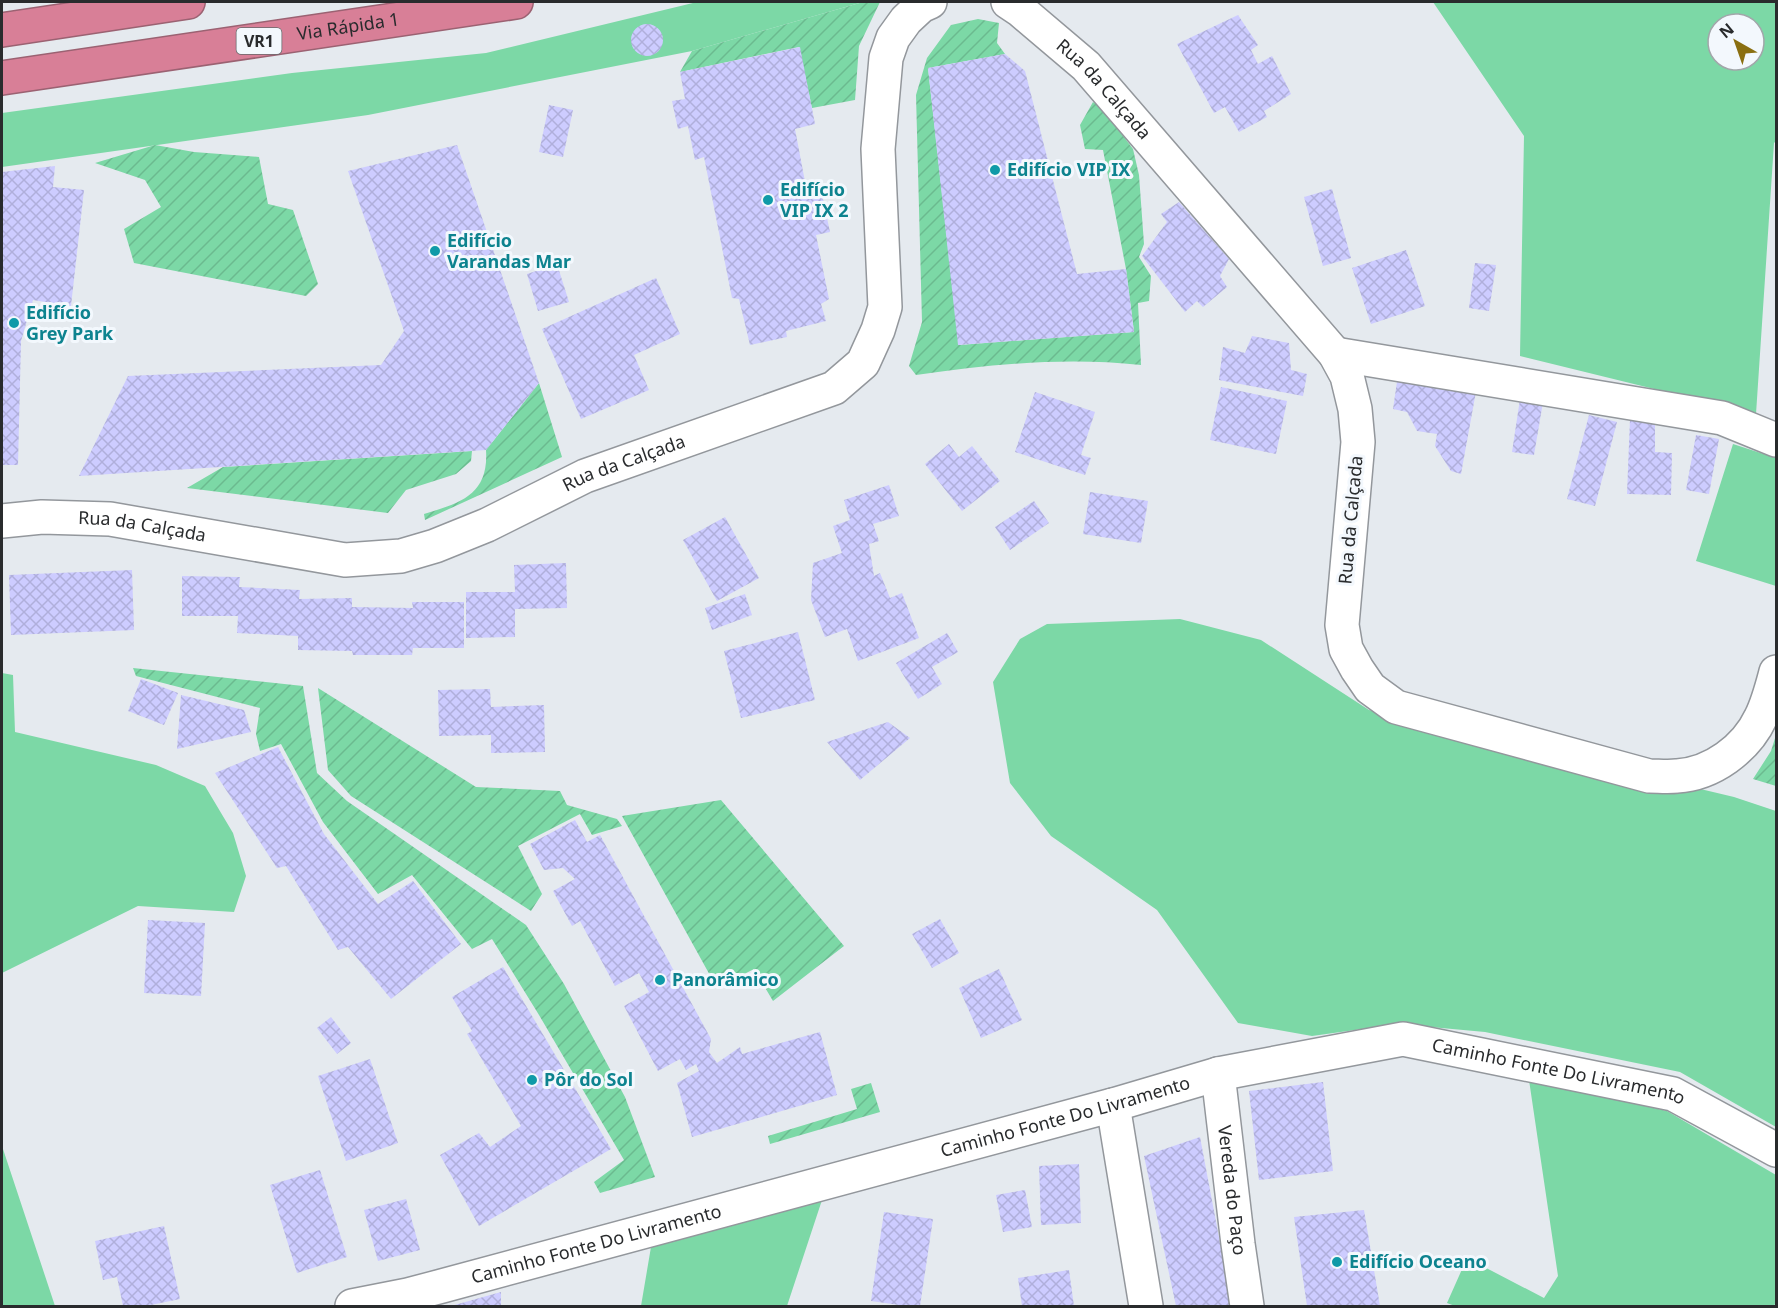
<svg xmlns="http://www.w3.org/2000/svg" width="1778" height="1308" viewBox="0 0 1778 1308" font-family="'Noto Sans',sans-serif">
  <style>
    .grass { fill: #7cd8a6; fill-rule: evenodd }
    .garden { fill: url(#garden-furrows) }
    .building { fill: url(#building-cross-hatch) }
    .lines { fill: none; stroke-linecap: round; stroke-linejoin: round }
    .minor-casing { stroke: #93979c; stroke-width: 36 }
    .highway-casing { stroke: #9b6272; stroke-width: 36 }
    .minor { stroke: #fff; stroke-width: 33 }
    .highway { stroke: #d87f97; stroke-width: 33 }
    .culture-dot { fill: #0f9aa8; stroke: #f3f8fd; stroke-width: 2 }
    .labels { text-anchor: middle; stroke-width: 6; stroke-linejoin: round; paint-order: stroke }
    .shield { fill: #f3f8fd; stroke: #66686b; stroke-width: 1.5 }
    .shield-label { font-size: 16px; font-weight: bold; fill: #292b2d }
    .street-label { font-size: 18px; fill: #292b2d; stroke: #f3f8fd }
    .culture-label { font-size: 18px; font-weight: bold; fill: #0d838f; stroke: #f3f8fd; text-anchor: start }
  </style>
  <defs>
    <pattern id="garden-furrows" width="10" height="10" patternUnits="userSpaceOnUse" patternTransform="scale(1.5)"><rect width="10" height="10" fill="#7cd8a6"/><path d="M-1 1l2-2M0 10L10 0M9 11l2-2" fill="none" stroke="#6bba8f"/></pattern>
    <pattern id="building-cross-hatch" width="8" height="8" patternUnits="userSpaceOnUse" patternTransform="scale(1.5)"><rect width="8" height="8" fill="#cdccff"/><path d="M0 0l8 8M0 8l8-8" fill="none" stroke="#b0afdb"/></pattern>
  </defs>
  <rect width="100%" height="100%" fill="#e5eaef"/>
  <path class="grass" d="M 697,2 L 863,2 L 692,51 L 368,115 L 2,167 L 2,113 L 292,73 L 486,53 Z
    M 1433,2 L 1776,2 L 1776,141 L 1774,143 L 1756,414 L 1520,356 L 1524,136 ZM 1718,24 L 1754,24 L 1754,60 L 1718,60 Z
    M 1733,444 L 1776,458 L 1776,586 L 1696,561 Z
    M 1180,619 L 1261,640 L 1369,710 L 1734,797 L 1776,811 L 1776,1127 L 1680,1072 L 1485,1032 L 1398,1024 L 1312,1036 L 1238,1023 L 1157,910 L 1051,836 L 1010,783 L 993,682 L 1020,639 L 1047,624 Z
    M 2,673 L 13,675 L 15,732 L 156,765 L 205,786 L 233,833 L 246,876 L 234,912 L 138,906 L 2,973 Z
    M 1529,1080 L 1667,1111 L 1776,1175 L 1776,1304 L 1772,1306 L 1455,1306 L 1447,1303 L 1467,1258 L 1544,1298 L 1558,1276 Z
    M 2,1146 L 55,1306 L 2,1306 Z
    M 822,1200 L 787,1306 L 641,1306 L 651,1247 Z"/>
  <path class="garden" d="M 863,2 L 880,2 L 859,46 L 855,100 L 812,108 L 799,47 L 680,72 L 692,51 Z
    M 978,19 L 999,23 L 997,43 L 1005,54 L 928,68 L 959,345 L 1134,332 L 1126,269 L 1103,150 L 1085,149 L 1080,125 L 1093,102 L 1103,109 L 1133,149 L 1139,175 L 1144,244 L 1139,257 L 1151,276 L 1149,301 L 1138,303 L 1141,365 C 1066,357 991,364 916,375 L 909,366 L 922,322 L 916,95 L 927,58 L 951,25 Z
    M 155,145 L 194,152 L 259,157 L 268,204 L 293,210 L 318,284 L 306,296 L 134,263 L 124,229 L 161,207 L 145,180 L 95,163 Z
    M 539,383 L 562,457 L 425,520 L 424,514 C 460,503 489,495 486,450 Z
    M 472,451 L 471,461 L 456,474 L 406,490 L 388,513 L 187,488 L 223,467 Z
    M 133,668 L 303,686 L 317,773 L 347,801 L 526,925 L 564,984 L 625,1097 L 655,1177 L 600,1193 L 594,1182 L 624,1160 L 539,1015 L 492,939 L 472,949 L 412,875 L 378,894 L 323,822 L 281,744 L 260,751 L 256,734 L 260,708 L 136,676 Z
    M 318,688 L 476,787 L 560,791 L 567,805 L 617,819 L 622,826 L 592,835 L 580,814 L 518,846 L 542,894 L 531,911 L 351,796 L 328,770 Z
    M 1776,735 L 1776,786 L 1753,779 L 1771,751 Z
    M 721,800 L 844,946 L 773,1001 L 754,969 L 717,988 L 622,816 Z
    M 871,1083 L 880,1112 L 770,1144 L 768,1136 L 857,1109 L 851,1089 Z"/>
  <path class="building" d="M 1238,15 L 1258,45 L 1251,50 L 1258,64 L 1272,56 L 1291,94 L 1264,111 L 1267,117 L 1239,132 L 1225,107 L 1214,113 L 1177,44 Z
    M631 40a16 16 0 1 1 32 0a16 16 0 1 1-32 0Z
    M 800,47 L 815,124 L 795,129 L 806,187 L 820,185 L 830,232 L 816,235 L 829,299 L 821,304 L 826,321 L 786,331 L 787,337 L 750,345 L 739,299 L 732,298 L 704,157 L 695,160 L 688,126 L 678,129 L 672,101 L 685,99 L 680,72 Z
    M 1005,54 L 1025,71 L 1077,274 L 1126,269 L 1134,332 L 958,345 L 928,68 Z
    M 549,105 L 573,110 L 563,157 L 539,152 Z
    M 457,145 L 539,383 L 486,450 L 79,476 L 128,376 L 381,365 L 404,331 L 348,171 Z
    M 55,166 L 53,187 L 84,190 L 71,306 L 33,300 L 21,341 L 18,465 L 2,465 L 2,172 Z
    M 1332,189 L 1351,258 L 1323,266 L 1304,197 Z
    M 1179,202 L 1229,259 L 1220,276 L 1227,287 L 1203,307 L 1197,301 L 1185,312 L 1142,256 L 1167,222 L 1161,214 Z
    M 1406,250 L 1425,306 L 1371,324 L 1352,268 Z
    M 1475,263 L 1496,265 L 1489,311 L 1469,308 Z
    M 557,264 L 569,302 L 538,311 L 527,274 Z
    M 656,278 L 680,334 L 634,355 L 649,390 L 581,419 L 542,329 Z
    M 1252,336 L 1289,343 L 1291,370 L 1307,374 L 1303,396 L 1219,380 L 1223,347 L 1245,353 Z
    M 1398,375 L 1477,386 L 1461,474 L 1451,471 L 1435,446 L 1437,434 L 1417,431 L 1407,412 L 1393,409 Z
    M 1221,387 L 1287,401 L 1276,454 L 1210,440 Z
    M 1035,392 L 1095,412 L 1081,455 L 1091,458 L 1085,475 L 1015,452 Z
    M 1520,399 L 1543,402 L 1534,455 L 1512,452 Z
    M 1589,415 L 1617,422 L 1595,506 L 1567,499 Z
    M 1630,419 L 1655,420 L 1655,452 L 1672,453 L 1671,495 L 1627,494 Z
    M 1696,435 L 1719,439 L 1709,494 L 1686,490 Z
    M 949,444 L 959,457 L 972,446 L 1000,481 L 962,511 L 925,464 Z
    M 889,485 L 899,516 L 873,524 L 879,541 L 869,544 L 874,576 L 880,573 L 890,598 L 902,593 L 919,638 L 858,661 L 847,629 L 825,637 L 811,600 L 813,563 L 842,553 L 833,526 L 850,520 L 844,500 Z
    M 1090,492 L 1148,501 L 1141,543 L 1083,534 Z
    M 1034,501 L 1049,523 L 1010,550 L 995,527 Z
    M 725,517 L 759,578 L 717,601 L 683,540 Z
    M 566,563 L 567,608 L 515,609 L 515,637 L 466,638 L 466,592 L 515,592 L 514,565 Z
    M 132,570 L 134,630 L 11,635 L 9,575 Z
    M 182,576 L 240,577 L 239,587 L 300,590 L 299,599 L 352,598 L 352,607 L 413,608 L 412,602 L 464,602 L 464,648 L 413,648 L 412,655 L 353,655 L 352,651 L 298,650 L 298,636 L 237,633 L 238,616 L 182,616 Z
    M 745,594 L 752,615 L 712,630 L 705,608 Z
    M 798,632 L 815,700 L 741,718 L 724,651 Z
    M 947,633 L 958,652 L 932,667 L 942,684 L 918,699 L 896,663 Z
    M 141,679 L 178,693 L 164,725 L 128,711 Z
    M 490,689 L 491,707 L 544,705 L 545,752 L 491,753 L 491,735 L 439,736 L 438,690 Z
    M 181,695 L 244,710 L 251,732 L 177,749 Z
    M 888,722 L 910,738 L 860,780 L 827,742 Z
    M 278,747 L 324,834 L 378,904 L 413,881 L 461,944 L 391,999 L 348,947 L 338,950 L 286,866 L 277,868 L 215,773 Z
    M 575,820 L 587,842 L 600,835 L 711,1039 L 709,1052 L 717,1063 L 740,1047 L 742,1054 L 820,1032 L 837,1095 L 692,1137 L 677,1083 L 699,1071 L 696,1064 L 686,1070 L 680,1059 L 658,1071 L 624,1006 L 649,992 L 639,973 L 615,986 L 580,921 L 572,926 L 553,891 L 575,879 L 563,868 L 544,870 L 530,844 Z
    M 940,919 L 959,953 L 932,968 L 912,934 Z
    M 148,920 L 205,923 L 201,996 L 144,993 Z
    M 503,967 L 611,1149 L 479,1226 L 440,1155 L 479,1133 L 490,1147 L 521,1126 L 467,1034 L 472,1031 L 452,997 Z
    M 999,969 L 1022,1020 L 981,1038 L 959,988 Z
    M 331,1017 L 351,1043 L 337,1054 L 317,1028 Z
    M 370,1059 L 398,1143 L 346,1161 L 318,1076 Z
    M 1323,1082 L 1333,1171 L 1259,1180 L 1249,1091 Z
    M 1200,1137 L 1232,1306 L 1176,1306 L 1144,1156 Z
    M 1079,1164 L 1081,1223 L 1041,1225 L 1039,1166 Z
    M 320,1170 L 347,1257 L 297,1273 L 270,1185 Z
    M 1025,1190 L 1032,1227 L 1003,1232 L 996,1195 Z
    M 406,1199 L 420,1250 L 378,1261 L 364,1210 Z
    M 1364,1210 L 1380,1306 L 1307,1306 L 1294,1217 Z
    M 884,1212 L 933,1219 L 920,1306 L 906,1306 L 871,1301 Z
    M 164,1226 L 180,1299 L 146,1306 L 123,1306 L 117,1277 L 103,1280 L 95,1241 Z
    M 1069,1270 L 1074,1306 L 1022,1306 L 1018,1278 Z
    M 501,1292 L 501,1306 L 451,1306 Z"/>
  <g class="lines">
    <g class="minor-casing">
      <g id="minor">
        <path id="s1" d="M 1008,2 L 1020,10 L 1086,66 L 1335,354 L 1347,376 L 1355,409 L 1358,442 L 1342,625 L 1346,649 L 1357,669 L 1370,688 L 1396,707 L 1649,776 C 1658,776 1668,777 1677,776 C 1712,774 1746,749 1761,717 C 1768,703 1772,687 1776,672"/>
        <path d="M 1335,354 L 1722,418 L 1776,440"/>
        <path id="s2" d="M 2,521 L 42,517 L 110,519 L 345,560 L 401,556 L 435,546 L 487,525 L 585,476 L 834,388 L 863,363 L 878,330 L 885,307 L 878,149 L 886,58 L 893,38 L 906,20 L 921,6 L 930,2"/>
        <path id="s3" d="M 1218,1074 L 1238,1244 L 1247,1306"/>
        <path d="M 1113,1105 L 1146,1306"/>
        <path id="s4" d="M 352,1306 L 408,1295 L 442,1286 L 1113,1105 L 1218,1074 L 1403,1039 L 1673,1094 L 1776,1150"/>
      </g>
    </g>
    <g class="highway-casing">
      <g id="highway">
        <path d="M 2,30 L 188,2"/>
        <path id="s5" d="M 2,78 L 516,2"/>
      </g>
    </g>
    <use href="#minor" class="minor"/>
    <use href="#highway" class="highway"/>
  </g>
  <g class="culture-dot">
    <circle cx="995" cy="170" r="6"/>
    <circle cx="768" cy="200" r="6"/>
    <circle cx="435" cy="251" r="6"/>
    <circle cx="14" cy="323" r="6"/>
    <circle cx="660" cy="980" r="6"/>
    <circle cx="532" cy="1080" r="6"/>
    <circle cx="1337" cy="1262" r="6"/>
  </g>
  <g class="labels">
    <rect class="shield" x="236.5" y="28" width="45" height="26" rx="4.5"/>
    <g class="shield-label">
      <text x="259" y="47">VR1</text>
    </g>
    <g class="street-label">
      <text dy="6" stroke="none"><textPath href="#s5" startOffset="350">Via Rápida 1</textPath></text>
      <text dy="6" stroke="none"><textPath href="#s1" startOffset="130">Rua da Calçada</textPath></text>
      <text dy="6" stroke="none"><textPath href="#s2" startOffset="645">Rua da Calçada</textPath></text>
      <text transform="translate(1351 520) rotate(-85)" y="6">Rua da Calçada</text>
      <text dy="6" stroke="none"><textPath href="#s2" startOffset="141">Rua da Calçada</textPath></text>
      <text dy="6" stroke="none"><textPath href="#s4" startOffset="1244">Caminho Fonte Do Livramento</textPath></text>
      <text dy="6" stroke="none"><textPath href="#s4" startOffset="738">Caminho Fonte Do Livramento</textPath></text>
      <text dy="6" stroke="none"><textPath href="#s3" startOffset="117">Vereda do Paço</textPath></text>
      <text dy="6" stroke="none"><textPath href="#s4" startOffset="252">Caminho Fonte Do Livramento</textPath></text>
    </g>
    <g class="culture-label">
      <text x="1007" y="176">Edifício VIP IX</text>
      <text x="780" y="196">Edifício<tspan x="780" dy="21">VIP IX 2</tspan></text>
      <text x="447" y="247">Edifício<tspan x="447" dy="21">Varandas Mar</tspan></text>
      <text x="26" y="319">Edifício<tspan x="26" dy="21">Grey Park</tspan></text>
      <text x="672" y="986">Panorâmico</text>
      <text x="544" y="1086">Pôr do Sol</text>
      <text x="1349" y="1268">Edifício Oceano</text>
    </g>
  </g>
  <rect width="1778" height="1308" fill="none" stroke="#292b2d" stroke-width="6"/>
  <g transform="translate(1736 42) rotate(320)"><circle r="28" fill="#f3f8fd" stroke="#a2a6aa" stroke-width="1.5"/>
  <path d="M0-4.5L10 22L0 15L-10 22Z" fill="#8a6f11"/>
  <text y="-9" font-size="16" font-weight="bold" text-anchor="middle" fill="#292b2d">N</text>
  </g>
</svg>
